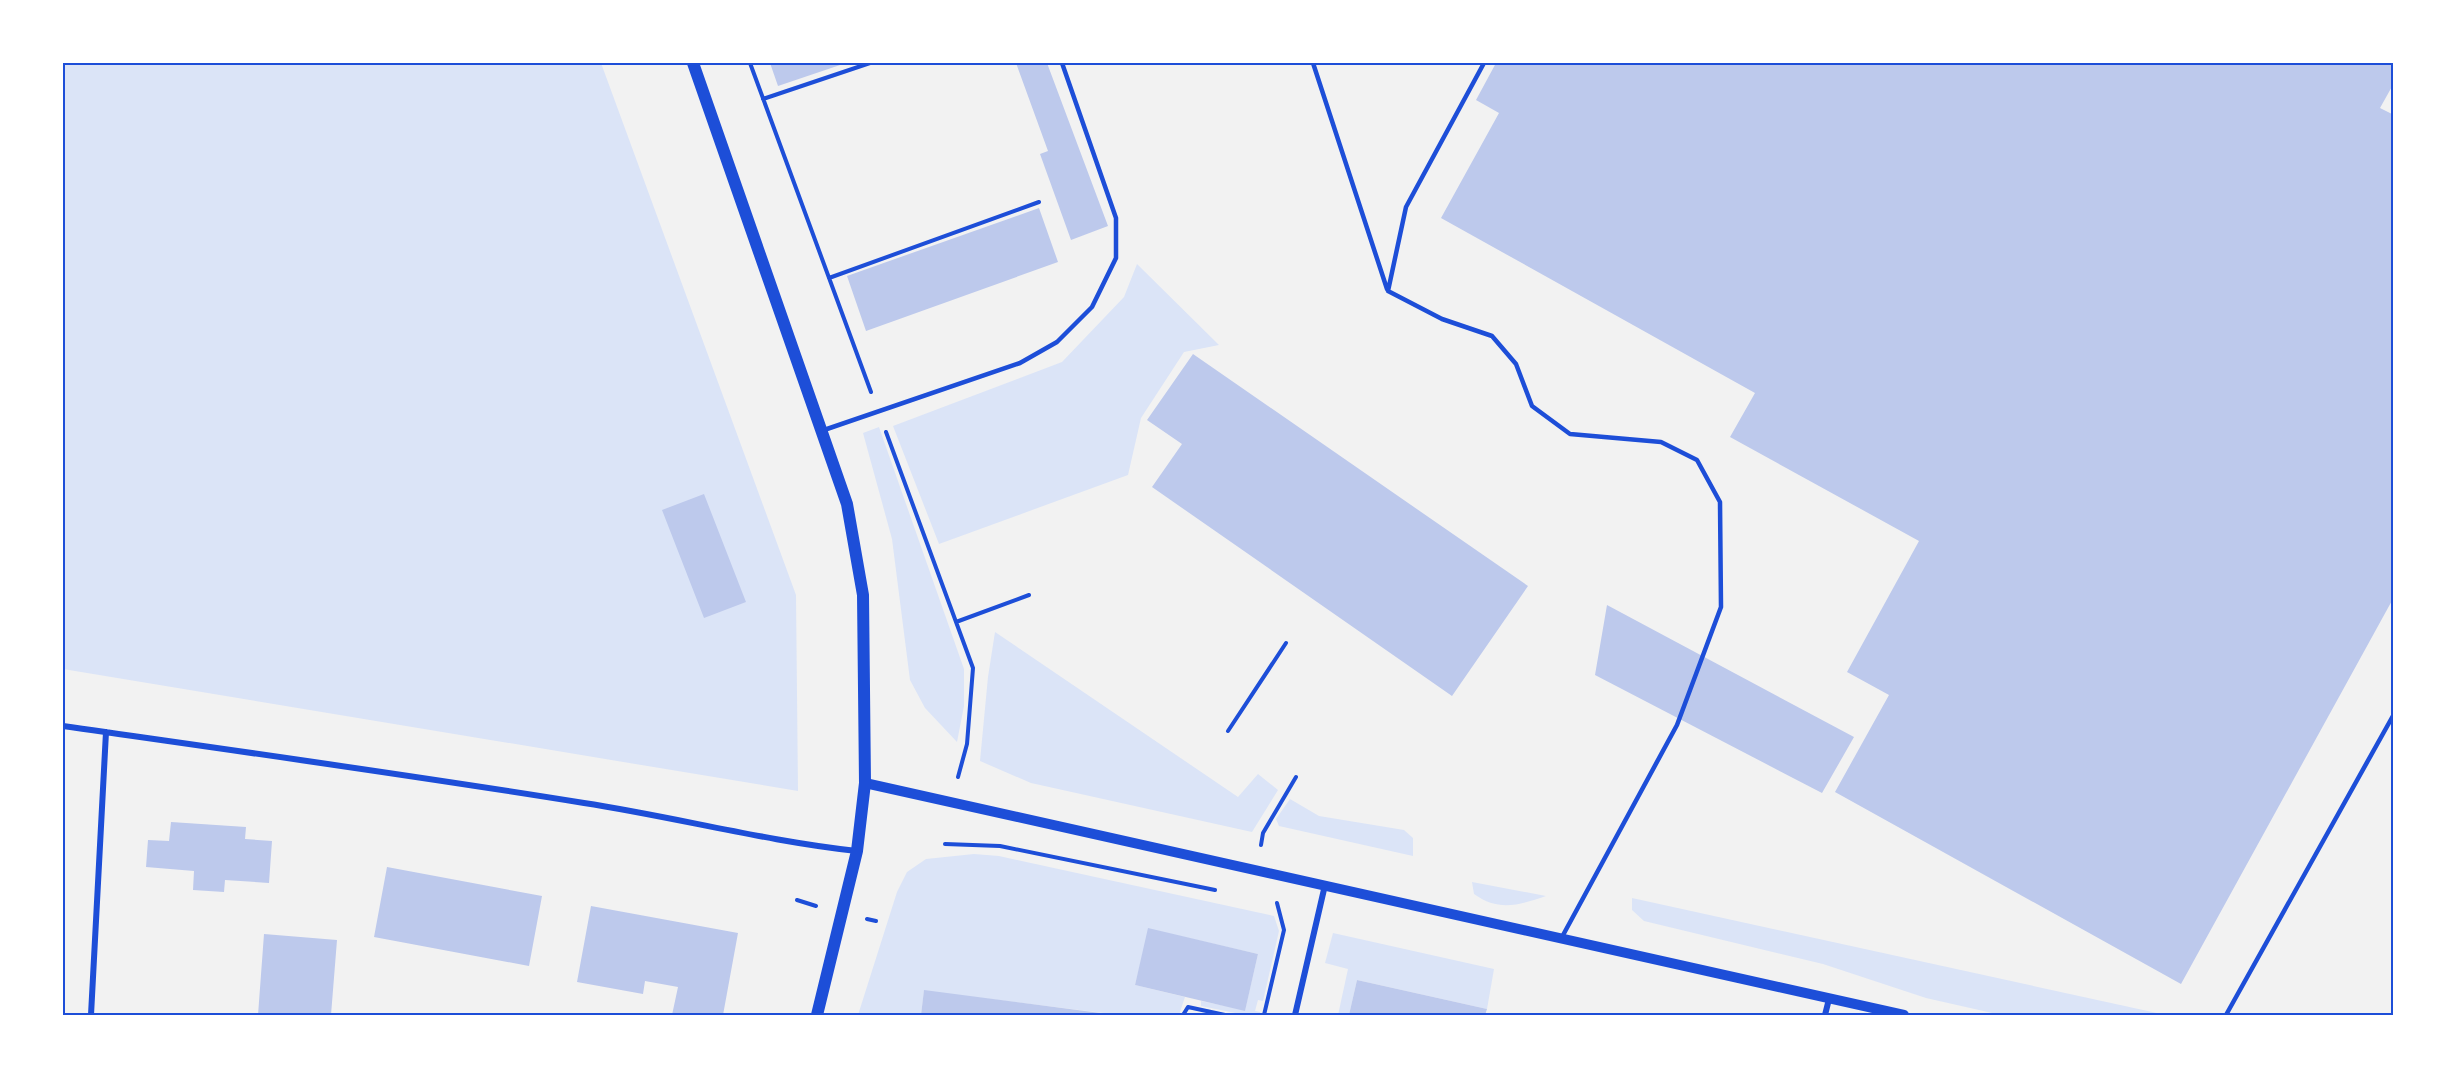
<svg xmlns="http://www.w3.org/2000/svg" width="2457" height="1078" viewBox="0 0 2457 1078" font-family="Inter,sans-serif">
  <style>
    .green { fill: #dbe4f7 }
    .building { fill: #bdc9ec }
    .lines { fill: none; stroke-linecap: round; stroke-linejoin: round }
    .path { stroke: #1d4ed8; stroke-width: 4 }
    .service { stroke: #1d4ed8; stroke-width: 4.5 }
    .minor { stroke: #1d4ed8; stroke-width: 6 }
    .tertiary { stroke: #1d4ed8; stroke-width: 10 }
    .secondary { stroke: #1d4ed8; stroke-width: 12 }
    .neatline { fill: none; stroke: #1d4ed8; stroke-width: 2 }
  </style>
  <rect width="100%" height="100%" fill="#f2f2f2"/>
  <path class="green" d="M 63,63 L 601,63 L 796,595 L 798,791 L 63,669 Z
    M 1137,264 L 1219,345 L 1184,352 L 1141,418 L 1128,475 L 939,544 L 893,426 L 1062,362 L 1124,297 Z
    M 879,427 L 964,669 L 964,706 L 957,742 L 925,708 L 910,680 L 892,539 L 863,433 Z
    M 995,632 L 1238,797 L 1258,774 L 1278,790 L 1252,832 L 1031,783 L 980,761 L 988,677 Z
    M 1290,799 L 1319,816 L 1404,830 L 1413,838 L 1413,856 L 1279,826 L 1276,819 Z
    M 974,854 L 999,856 L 1274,916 L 1279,931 L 1263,1001 L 1258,1000 L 1255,1011 L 1260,1012 L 1260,1015 L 1245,1015 L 1201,1006 L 1201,1001 L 1245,1010 L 1258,954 L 1149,929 L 1135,985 L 1185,997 L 1179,1015 L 1120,1015 L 924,991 L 921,1015 L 858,1015 L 897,892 L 907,872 L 926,859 Z
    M 1472,882 L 1546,896 C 1519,905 1499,912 1474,894 Z
    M 1632,898 L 2166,1015 L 2001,1015 L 1926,998 L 1823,964 L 1644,921 L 1632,910 Z
    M 1333,933 L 1494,969 L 1487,1009 L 1357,980 L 1349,1015 L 1338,1015 L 1348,969 L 1325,963 Z"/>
  <path class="building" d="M 770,63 L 846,63 L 778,86 Z
    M 1016,63 L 1047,63 L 1108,226 L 1071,240 L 1040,154 L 1048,151 Z
    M 1496,63 L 2394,63 L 2394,83 L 2380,108 L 2394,115 L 2394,597 L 2181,984 L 1835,792 L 1889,695 L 1847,672 L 1919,541 L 1730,437 L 1755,393 L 1441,218 L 1499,113 L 1476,100 Z
    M 1039,208 L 1058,262 L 866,331 L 847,276 Z
    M 1193,354 L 1528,586 L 1452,696 L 1152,487 L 1182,444 L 1147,420 Z
    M 704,494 L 746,602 L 704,618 L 662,510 Z
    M 1607,605 L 1854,737 L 1822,793 L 1595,675 Z
    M 171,822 L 246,827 L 245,839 L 272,841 L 269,883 L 225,880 L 224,892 L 193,890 L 194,871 L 146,867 L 148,840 L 169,841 Z
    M 387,867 L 542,896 L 529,966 L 374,937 Z
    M 591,906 L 738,933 L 723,1015 L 672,1015 L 678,987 L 645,981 L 643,994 L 577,982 Z
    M 1148,928 L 1258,954 L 1245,1011 L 1135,985 Z
    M 264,934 L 337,940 L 331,1015 L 258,1015 Z
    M 1357,980 L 1487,1009 L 1485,1015 L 1349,1015 Z
    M 924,990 L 1108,1014 L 1108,1015 L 921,1015 Z"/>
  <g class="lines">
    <path class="path" d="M 750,63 L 871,392
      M 763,99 L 870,63
      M 829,278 L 1039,202
      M 886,432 L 973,668 L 967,744 L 958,777
      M 956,622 L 1029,595
      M 1228,731 L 1286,643
      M 945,844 L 1000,846 L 1215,890
      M 1261,845 L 1263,833 L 1296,777
      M 797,900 L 816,906
      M 867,919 L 876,921
      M 1183,1015 L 1188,1007 L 1225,1015
      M 1264,1015 L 1284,930 L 1277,903"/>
    <path class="service" d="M 1313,63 L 1387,289
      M 1484,63 L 1406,207 L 1388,291 L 1442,319 L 1492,336 L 1516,364 L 1532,406 L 1570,434 L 1661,442 L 1697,460 L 1720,502 L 1721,607 L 1677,725 L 1562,937
      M 824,430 L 1020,363 L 1057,342 L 1092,307 L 1116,258 L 1116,218 L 1062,63
      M 2226,1015 L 2394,714"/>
    <path class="minor" d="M 63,726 C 237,751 411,775 584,803 C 675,817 765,841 857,851
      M 91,1015 L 106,732
      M 1295,1015 L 1325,885
      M 1825,1015 L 1829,999"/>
    <path class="tertiary" d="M 865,783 L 1904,1015"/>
    <path class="secondary" d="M 693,63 L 847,504 L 863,595 L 865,783 L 857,851 L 817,1015"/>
  </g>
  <rect width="2457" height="1078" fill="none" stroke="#ffffff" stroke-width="129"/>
  <rect x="64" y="64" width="2328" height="950" class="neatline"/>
</svg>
